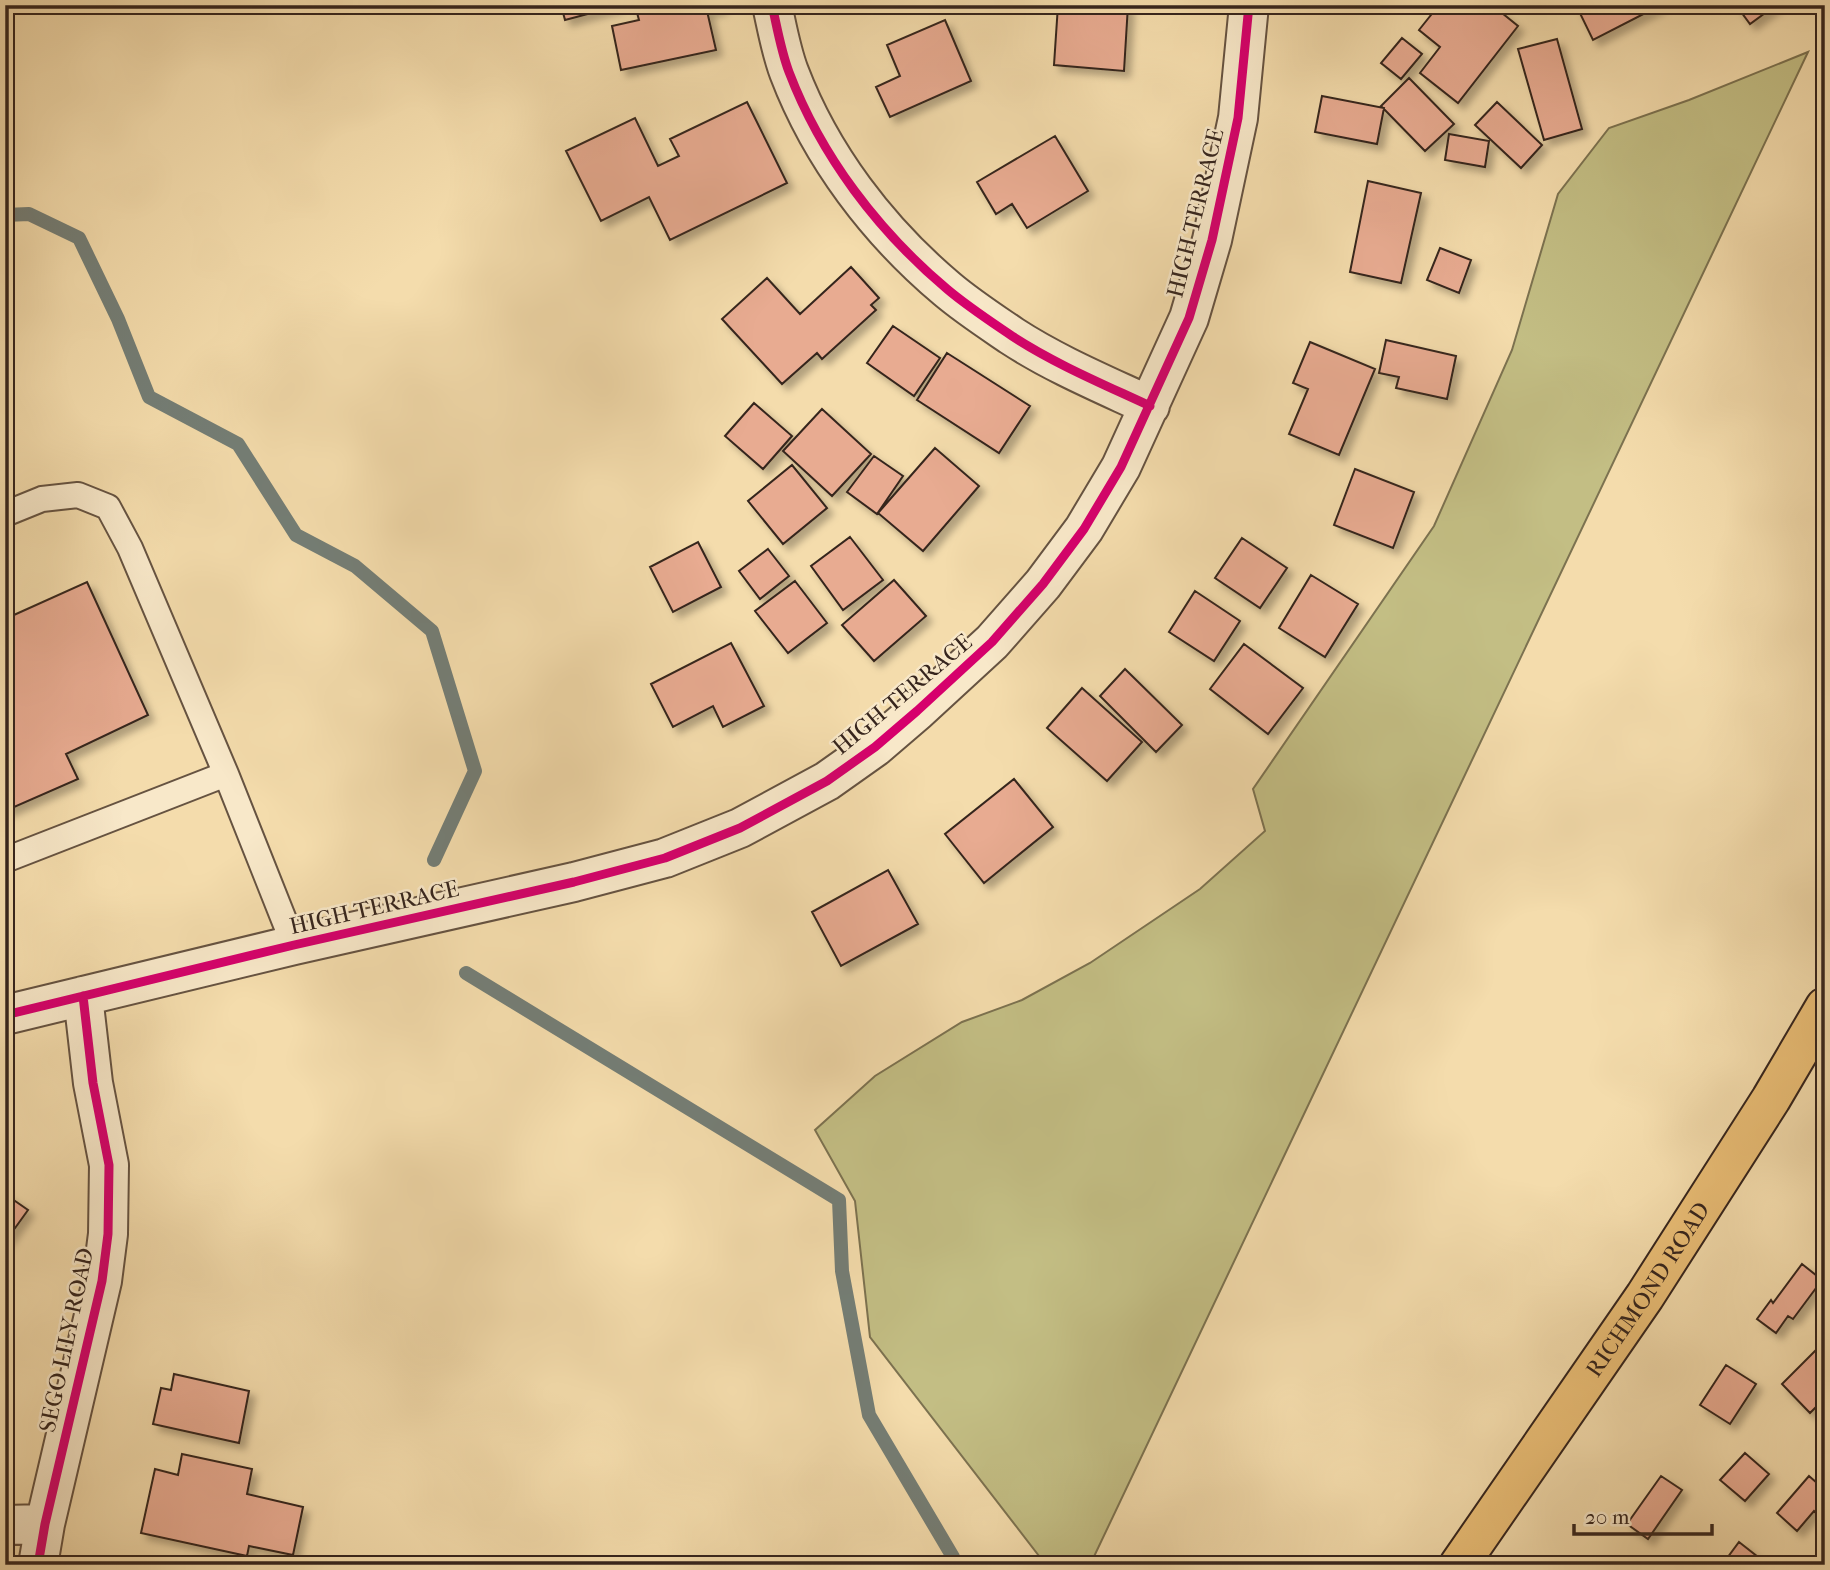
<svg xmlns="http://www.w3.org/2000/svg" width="1830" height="1570" viewBox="0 0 1830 1570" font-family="'IM FELL French Canon',serif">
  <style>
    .green { fill: #c3be84; stroke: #7c7250; stroke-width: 2 }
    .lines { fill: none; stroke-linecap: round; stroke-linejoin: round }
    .stream { stroke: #747e76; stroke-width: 14 }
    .building { fill: #e8ab91; stroke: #36251d; stroke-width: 2; filter: url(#shadow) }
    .lane-casing { stroke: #665341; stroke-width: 28 }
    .street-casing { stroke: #665341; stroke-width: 42 }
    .highway-casing { stroke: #36251d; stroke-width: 42 }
    .lane { stroke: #f8e8c9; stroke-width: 24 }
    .street { stroke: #f8e8c9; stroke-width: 38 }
    .highway { stroke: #eabe76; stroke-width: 38 }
    .cycleway-casing { stroke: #f8e8c9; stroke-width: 13 }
    .cycleway { stroke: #d6006c; stroke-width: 9 }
    .labels { text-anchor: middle; stroke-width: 5; stroke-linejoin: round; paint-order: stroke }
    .street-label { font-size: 23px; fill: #36251d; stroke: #f8e8c9 }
  </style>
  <defs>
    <filter id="shadow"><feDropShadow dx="6" dy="6" stdDeviation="3.5" flood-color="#0004"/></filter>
  </defs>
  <rect width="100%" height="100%" fill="#f4dcac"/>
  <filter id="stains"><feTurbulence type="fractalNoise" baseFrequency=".00286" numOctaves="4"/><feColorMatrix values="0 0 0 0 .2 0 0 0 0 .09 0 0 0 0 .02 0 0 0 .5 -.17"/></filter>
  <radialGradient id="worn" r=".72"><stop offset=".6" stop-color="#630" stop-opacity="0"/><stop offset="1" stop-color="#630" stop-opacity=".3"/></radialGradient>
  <path class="green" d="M 1808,52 L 1090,1565 L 1046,1565 L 870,1337 L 855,1201 L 815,1130 L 875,1076 L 962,1022 L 1022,1000 L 1090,963 L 1200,889 L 1265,831 L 1253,789 L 1434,526 L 1512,350 L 1558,194 L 1609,128 L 1689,100 Z"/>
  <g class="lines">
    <path class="stream" d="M 5,215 L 29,214 L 79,238 L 118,319 L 149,397 L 238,444 L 296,535 L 355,566 L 432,631 L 475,771 L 434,860
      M 466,973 L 839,1200 L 842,1271 L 869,1415 L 953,1557"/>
  </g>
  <path class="building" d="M 561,5 L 618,5 L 618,6 L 565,20 Z
    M 635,5 L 721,5 L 721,8 L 707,11 L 716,50 L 621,70 L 612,26 L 639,20 Z
    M 1058,5 L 1128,5 L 1124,71 L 1054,65 Z
    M 1439,5 L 1492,5 L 1518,26 L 1458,103 L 1420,73 L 1440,47 L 1419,30 Z
    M 1576,5 L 1661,5 L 1593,40 Z
    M 1736,5 L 1776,5 L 1750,24 Z
    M 945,20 L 971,81 L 890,117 L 876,87 L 900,76 L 887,45 Z
    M 1402,38 L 1422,54 L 1401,79 L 1381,63 Z
    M 1557,39 L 1582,129 L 1544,140 L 1518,49 Z
    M 1409,78 L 1454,124 L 1425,151 L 1381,106 Z
    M 1322,96 L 1384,108 L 1377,144 L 1315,132 Z
    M 747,102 L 787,183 L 670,240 L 649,197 L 601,221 L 566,151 L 635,118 L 658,166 L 679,156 L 670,139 Z
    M 1497,102 L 1542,145 L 1521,168 L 1475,125 Z
    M 1449,134 L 1489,141 L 1485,167 L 1445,160 Z
    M 1055,136 L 1088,191 L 1027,228 L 1012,204 L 996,214 L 977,182 Z
    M 1368,181 L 1421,193 L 1401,283 L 1350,272 Z
    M 1440,248 L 1471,260 L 1459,293 L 1427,280 Z
    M 851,267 L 879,298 L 871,305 L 876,310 L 822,359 L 817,353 L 782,384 L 722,319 L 767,278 L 800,314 Z
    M 893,326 L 940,358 L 914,396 L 867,363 Z
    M 1386,340 L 1456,356 L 1447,399 L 1396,388 L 1399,377 L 1379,373 Z
    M 1310,342 L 1375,369 L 1339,455 L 1289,434 L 1308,389 L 1293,383 Z
    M 947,353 L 1030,406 L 999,453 L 917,400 Z
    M 754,403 L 792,436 L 763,469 L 725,436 Z
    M 822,409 L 871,454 L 832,496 L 783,451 Z
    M 935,448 L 979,486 L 923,551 L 878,513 Z
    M 874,456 L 903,476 L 877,514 L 847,492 Z
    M 792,465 L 827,508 L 783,544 L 748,501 Z
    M 1355,469 L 1414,492 L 1393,548 L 1334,525 Z
    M 850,537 L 883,580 L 843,610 L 811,566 Z
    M 1242,538 L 1287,568 L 1260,608 L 1215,578 Z
    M 698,542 L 721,587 L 673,612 L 650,567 Z
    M 768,549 L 789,576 L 760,599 L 739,571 Z
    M 1311,575 L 1358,604 L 1325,657 L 1279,628 Z
    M 894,580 L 926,616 L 874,661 L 842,625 Z
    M 795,581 L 827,623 L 788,653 L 755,611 Z
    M 87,582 L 148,715 L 66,754 L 78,779 L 5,811 L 5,619 Z
    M 1195,591 L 1240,621 L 1214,661 L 1169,632 Z
    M 731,643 L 764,706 L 723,727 L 713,706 L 673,727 L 651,684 Z
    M 1244,644 L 1303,688 L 1268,734 L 1210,689 Z
    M 1125,669 L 1182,725 L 1156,752 L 1100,696 Z
    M 1082,688 L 1142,742 L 1107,781 L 1047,728 Z
    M 1014,779 L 1053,827 L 984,883 L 945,834 Z
    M 888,870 L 918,924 L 841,966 L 812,912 Z
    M 5,1194 L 28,1210 L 5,1242 Z
    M 1802,1264 L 1822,1280 L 1793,1319 L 1788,1316 L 1776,1333 L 1757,1319 L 1771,1300 L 1773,1303 Z
    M 1816,1350 L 1825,1359 L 1825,1398 L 1810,1413 L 1782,1384 Z
    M 1726,1365 L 1756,1384 L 1730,1424 L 1700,1405 Z
    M 174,1374 L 249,1391 L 239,1443 L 153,1424 L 161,1388 L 171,1390 Z
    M 1745,1453 L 1769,1474 L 1745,1501 L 1720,1480 Z
    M 182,1454 L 252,1469 L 247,1494 L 303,1507 L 293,1555 L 249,1546 L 247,1556 L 141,1533 L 155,1469 L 178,1475 Z
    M 1661,1476 L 1682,1490 L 1648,1539 L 1627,1524 Z
    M 1809,1476 L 1825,1490 L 1825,1504 L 1817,1514 L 1814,1511 L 1797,1531 L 1777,1513 Z
    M 1739,1542 L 1758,1557 L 1752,1565 L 1722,1565 Z
    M 1764,1557 L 1774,1565 L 1759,1565 Z
    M 157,1560 L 179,1565 L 142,1565 L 143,1561 L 152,1563 Z"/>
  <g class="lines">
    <g class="lane-casing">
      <path id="lane" d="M 5,514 L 42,499 L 78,495 L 108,507 L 130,548 L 226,774 L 294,945
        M 5,860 L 226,774"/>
    </g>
    <g class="street-casing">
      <path id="street" d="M 772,5 C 777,27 781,51 789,72 C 821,156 878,231 947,289 C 967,306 990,321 1012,336 C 1055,364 1103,384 1150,406
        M 5,1015 L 294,945 L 574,882 L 665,858 L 740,828 L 827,781 L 875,747 L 917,711 L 992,642 L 1043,584 L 1084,529 L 1121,467 L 1189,318 L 1212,240 L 1238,118 L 1249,5
        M 5,1525 L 45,1524
        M 38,1565 L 45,1524 L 102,1281 L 108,1234 L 109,1165 L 93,1083 L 83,996"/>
    </g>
    <g class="highway-casing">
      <g id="highway">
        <path id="s1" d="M 1459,1565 L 1645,1296 L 1771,1099 L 1825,1007"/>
      </g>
    </g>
    <use href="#lane" class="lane"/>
    <use href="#street" class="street"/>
    <use href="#highway" class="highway"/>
    <g class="cycleway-casing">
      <path id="cycleway" d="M 772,5 C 777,27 781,51 789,72 C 821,156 878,231 947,289 C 967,306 990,321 1012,336 C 1055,364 1103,384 1150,406
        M 5,1015 L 294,945 L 574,882 L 665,858 L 740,828 L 827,781 L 875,747 L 917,711 L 992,642 L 1043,584 L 1084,529 L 1121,467 L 1189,318 L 1212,240 L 1238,118 L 1249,5
        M 38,1565 L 45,1524 L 102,1281 L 108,1234 L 109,1165 L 93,1083 L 83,996"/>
    </g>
    <use href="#cycleway" class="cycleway"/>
  </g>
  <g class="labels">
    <g class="street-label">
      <text transform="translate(1195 213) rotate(-76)" y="8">HIGH TERRACE</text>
      <text transform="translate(902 694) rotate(-40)" y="8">HIGH TERRACE</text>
      <text transform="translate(374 907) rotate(-13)" y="8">HIGH TERRACE</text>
      <text dy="8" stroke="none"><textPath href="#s1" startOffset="334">RICHMOND ROAD</textPath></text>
      <text transform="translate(66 1340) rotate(-78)" y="8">SEGO LILY ROAD</text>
    </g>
  </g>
  <rect width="1830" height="1570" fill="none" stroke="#f4dcac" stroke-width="28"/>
  <rect x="7" y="7" width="1816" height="1556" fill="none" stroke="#36251d" stroke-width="3.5"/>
  <rect x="14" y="14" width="1802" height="1542" fill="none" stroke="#36251d" stroke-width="2"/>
  <path d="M1574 1524v10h138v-10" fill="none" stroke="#36251d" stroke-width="3.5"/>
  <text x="1585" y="1524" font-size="21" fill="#36251d" stroke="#f8e8c9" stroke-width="5" paint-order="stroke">20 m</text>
  <rect width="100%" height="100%" filter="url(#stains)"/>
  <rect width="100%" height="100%" fill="url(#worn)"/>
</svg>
